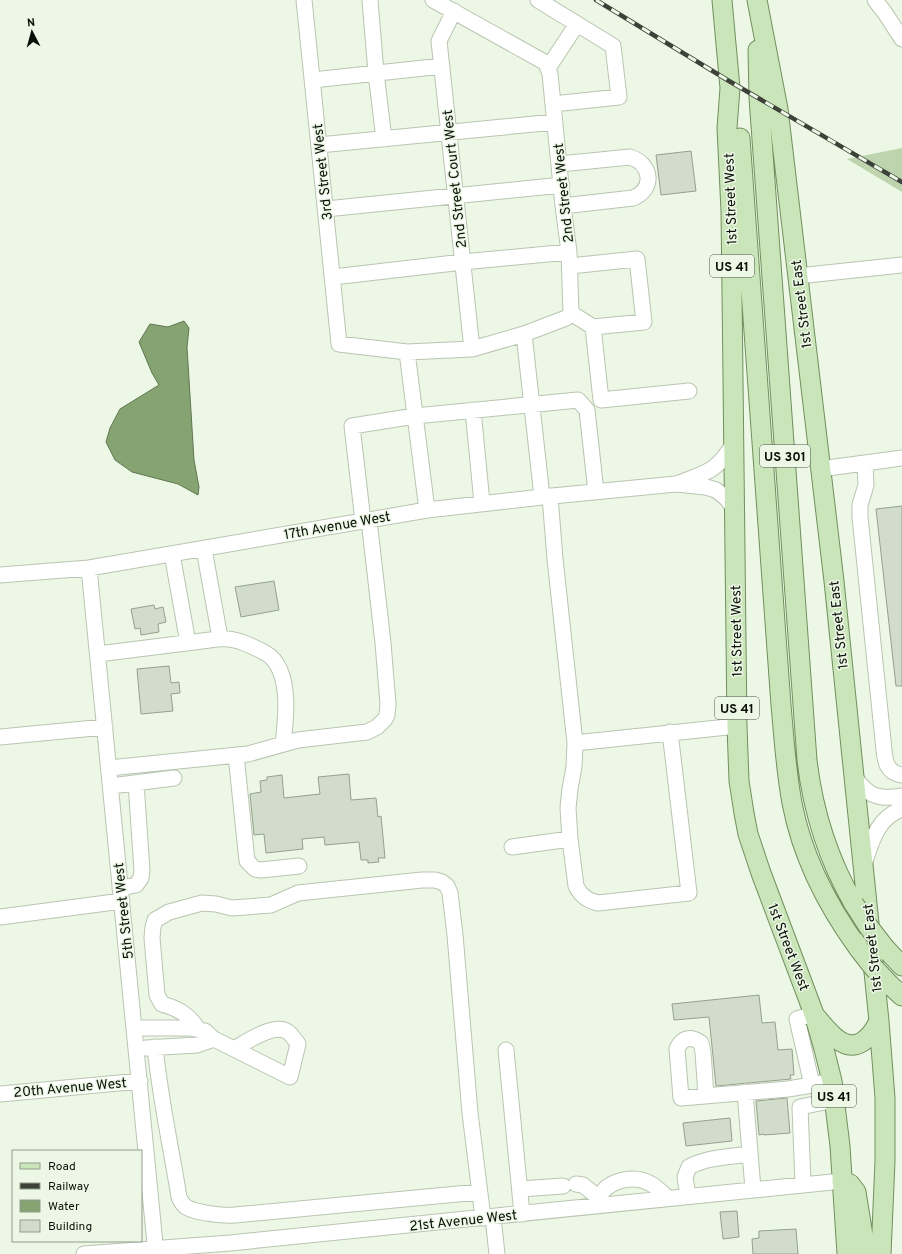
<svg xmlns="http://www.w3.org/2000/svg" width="902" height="1254" viewBox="0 0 902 1254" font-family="Overpass,sans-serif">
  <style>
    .green { fill: #bdd4af }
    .water { fill: #86a372; stroke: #617753 }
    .building { fill: #d1ddca; stroke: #95a08e }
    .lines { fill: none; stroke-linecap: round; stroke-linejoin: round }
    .minor-casing { stroke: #b9c5b2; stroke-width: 17 }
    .major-casing { stroke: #728f5e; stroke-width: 21 }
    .minor { stroke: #fff; stroke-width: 15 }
    .major { stroke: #cbe5ba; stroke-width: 19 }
    .rail-casing { stroke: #3c4239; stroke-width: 4.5 }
    .rail { stroke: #ecf8e5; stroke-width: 3; stroke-dasharray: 9; stroke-linecap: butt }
    .major-bridge-casing { stroke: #728f5e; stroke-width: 21; stroke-linecap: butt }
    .major-bridge { stroke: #cbe5ba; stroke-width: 19 }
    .labels { text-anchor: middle; stroke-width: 3; stroke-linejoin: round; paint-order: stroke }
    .shield { fill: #ecf8e5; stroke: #4f564c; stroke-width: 1 }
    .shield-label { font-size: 13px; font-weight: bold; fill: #0c100a }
    .street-label { font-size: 14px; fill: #0c100a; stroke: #ecf8e5 }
  </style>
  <rect width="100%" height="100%" fill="#ecf8e5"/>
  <path class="green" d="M 902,148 L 902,192 L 847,159 Z"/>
  <path class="water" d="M 184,321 L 189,328 L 187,347 L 194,460 L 199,487 L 198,495 L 178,484 L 132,472 L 115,460 L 106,442 L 110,428 L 120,409 L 159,385 L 152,373 L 139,342 L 150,324 L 168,327 Z"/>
  <path class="building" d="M 691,151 L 696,191 L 661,195 L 656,155 Z
    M 902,506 L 902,686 L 896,686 L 876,509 Z
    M 274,581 L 279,610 L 241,617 L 235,587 Z
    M 154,605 L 155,609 L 163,607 L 166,622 L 158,624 L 159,632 L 141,635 L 140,628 L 135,629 L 131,609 Z
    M 169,666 L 171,683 L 179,682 L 180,693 L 171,694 L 173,711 L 141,714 L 137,669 Z
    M 349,774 L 351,800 L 376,798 L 378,817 L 381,816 L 385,858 L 378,858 L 379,862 L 368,863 L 368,860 L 361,860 L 359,842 L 325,845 L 324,837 L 302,839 L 303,849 L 266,853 L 264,834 L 254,835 L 250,794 L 261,792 L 260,781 L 267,780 L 267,777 L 282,775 L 284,798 L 320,794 L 318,777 Z
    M 759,995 L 762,1023 L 775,1022 L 778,1050 L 792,1049 L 794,1075 L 790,1075 L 791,1079 L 716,1086 L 709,1017 L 674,1020 L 672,1004 Z
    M 787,1098 L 790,1133 L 764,1135 L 764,1134 L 759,1135 L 756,1101 Z
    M 730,1118 L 732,1141 L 686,1146 L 683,1123 Z
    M 737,1211 L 739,1237 L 723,1239 L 720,1212 Z
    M 796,1229 L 798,1254 L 753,1254 L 752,1239 L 759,1238 L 759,1231 Z"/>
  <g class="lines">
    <g class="minor-casing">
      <path id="minor" d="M 304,0 L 339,344 L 407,352 L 472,349 L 524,334 L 566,318 L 571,313
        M 370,0 L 376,73 L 384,139
        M 433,0 L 546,63 L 550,74 L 563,206 L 569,252 L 571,313
        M 538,0 L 613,46 L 619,97 L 553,104
        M 875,0 L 885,13 L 902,39
        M 454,11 L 439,41 L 472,349
        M 548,68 L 577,24
        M 313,80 L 442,66
        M 319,145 L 555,122
        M 560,164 L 630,157 C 652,164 655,189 633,198 L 563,206
        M 326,209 L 562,185
        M 570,266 L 637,259 L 644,322 L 593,327
        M 798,276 L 902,265
        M 333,277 L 463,262 L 569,252
        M 571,313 L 593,327 L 601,400 L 689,391
        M 524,334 L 542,497
        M 407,352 L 427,510
        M 473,410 L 482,503
        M 865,463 L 902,458
        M 820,469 L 865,463 L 866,485 L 860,505 L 860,517 L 883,740 C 885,756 883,772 902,775
        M 679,483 C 708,472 717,471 734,443
        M 550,496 L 555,559 L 575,743 L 574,767 L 570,789 L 568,808 L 570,839 L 576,886 C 581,896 587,900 598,903 L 689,893 L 670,732
        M 363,521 L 352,426 L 415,416 L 578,400 L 587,410 L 596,492
        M 204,549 L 220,638
        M 172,554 L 188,643
        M 89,568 L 156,1254
        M 0,575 L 89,568 L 427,510 L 542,497 L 676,484 L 706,487 L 716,490 L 726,498 L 735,509
        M 98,654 L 210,640 C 225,637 235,639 249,645 C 256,648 265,652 271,657 C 291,676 286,719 283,744
        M 0,737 L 105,727
        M 575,743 L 737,726
        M 236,755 L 247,861 L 255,869 L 261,870 L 299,866
        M 109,768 L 248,754 L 298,740 L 367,732 L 377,727 L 385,719 L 387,715 L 388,704 L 383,643 L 369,520
        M 854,777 C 858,781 861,786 865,789 C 875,799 889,798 902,796
        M 111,786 L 174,778
        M 512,847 L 570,839
        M 864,864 C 872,841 877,818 902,809
        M 120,888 L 136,885 L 141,878 L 142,871 L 136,783
        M 0,917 L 122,901
        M 814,1014 L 797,1019 L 812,1085 L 821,1083
        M 134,1028 L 190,1028 L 205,1031 L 214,1039 L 290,1077 L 298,1044 C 295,1040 292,1035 288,1032 C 275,1022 246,1042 234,1049
        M 198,1029 C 188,1014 179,1009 162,1004 L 157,995 L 152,938 L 153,927 L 155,920 L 169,912 L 202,903 L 216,904 L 232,908 L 271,905 L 298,893 L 422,880 L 435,880 L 442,882 L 447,886 L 450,893 L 455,935 L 470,1113 L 483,1218
        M 155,1047 C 160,1098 171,1147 179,1197 C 181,1201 182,1204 186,1207 C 196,1213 224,1216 235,1215 L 479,1192
        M 146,1048 L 197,1045 L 214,1039
        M 506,1050 L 522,1214
        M 745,1092 L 753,1189
        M 0,1094 L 140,1081
        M 706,1096 L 703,1052 L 701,1043 C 691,1036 682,1037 677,1049 L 681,1098 L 788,1089 L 812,1085
        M 576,1184 L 583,1185 L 599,1198
        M 803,1184 L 800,1107 L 835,1100
        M 520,1189 L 563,1186
        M 688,1196 L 685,1177 L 689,1167 C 707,1157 729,1157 750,1154
        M 593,1206 C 597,1201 601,1193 606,1188 C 619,1178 637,1176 651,1184 C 657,1187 663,1194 668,1198
        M 493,1217 L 497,1254
        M 84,1254 L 230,1243 L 842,1181"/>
    </g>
    <g class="major-casing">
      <path id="major" d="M 722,0 L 730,88 L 727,128 L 731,211 L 732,292 L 737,726 L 739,781 L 744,813 L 748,834 L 761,873 L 814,1014 L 824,1049 L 832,1081 L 840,1146 L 847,1254
        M 757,0 L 778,109 L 834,581 L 879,1021 L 885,1098 L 885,1161 L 881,1254
        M 758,50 L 759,98 L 807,760 C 813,812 828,859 854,904
        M 740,138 L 781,705 C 784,738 786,771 792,803 C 802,856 827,905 859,949
        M 885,948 L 902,966
        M 889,984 L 902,996
        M 817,1018 C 823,1025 829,1033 837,1039 C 856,1054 871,1038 879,1021
        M 842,1181 L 850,1184 L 856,1192 L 866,1254"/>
    </g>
    <use href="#minor" class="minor"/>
    <use href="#major" class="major"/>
    <g class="rail-casing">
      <path id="rail" d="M 596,0 L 729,81 L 902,182"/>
    </g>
    <use href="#rail" class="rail"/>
    <g class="major-bridge-casing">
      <path id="major-bridge" d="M 854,904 L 868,926 L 885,948
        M 859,949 L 873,967 L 889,984"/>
    </g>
    <use href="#major-bridge" class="major-bridge"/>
  </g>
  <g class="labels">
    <g class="shield">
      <rect x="710" y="255" width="44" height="22" rx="3"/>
      <rect x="760" y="445" width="50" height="22" rx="3"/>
      <rect x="715" y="697" width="44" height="22" rx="3"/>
      <rect x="812" y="1085" width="44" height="22" rx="3"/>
    </g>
    <g class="shield-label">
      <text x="732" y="271">US 41</text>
      <text x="785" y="461">US 301</text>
      <text x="737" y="713">US 41</text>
      <text x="834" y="1101">US 41</text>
    </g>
    <g class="street-label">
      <text transform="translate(322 172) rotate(-96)" y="5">3rd Street West</text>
      <text transform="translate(454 179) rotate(-96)" y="5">2nd Street Court West</text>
      <text transform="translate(563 193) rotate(-96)" y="5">2nd Street West</text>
      <text transform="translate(730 199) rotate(-92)" y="5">1st Street West</text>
      <text transform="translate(801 304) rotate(-97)" y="5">1st Street East</text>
      <text transform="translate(337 525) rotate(-10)" y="5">17th Avenue West</text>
      <text transform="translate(838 625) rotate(-96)" y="5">1st Street East</text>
      <text transform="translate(736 631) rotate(-91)" y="5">1st Street West</text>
      <text transform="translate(123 911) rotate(-96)" y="5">5th Street West</text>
      <text transform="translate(789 947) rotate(69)" y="5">1st Street West</text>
      <text transform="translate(872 948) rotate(-96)" y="5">1st Street East</text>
      <text transform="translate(70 1087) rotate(-5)" y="5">20th Avenue West</text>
      <text transform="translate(463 1220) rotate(-6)" y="5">21st Avenue West</text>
    </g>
  </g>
  <rect x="12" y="1150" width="130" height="92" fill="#ecf8e5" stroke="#929b8d"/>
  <rect x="20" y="1163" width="20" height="6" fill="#cbe5ba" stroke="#929b8d"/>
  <text x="48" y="1170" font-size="12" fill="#0c100a">Road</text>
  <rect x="20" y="1183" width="20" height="6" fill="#3c4239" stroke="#929b8d"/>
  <text x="48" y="1190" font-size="12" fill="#0c100a">Railway</text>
  <rect x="20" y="1200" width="20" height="12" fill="#86a372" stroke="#929b8d"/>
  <text x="48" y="1210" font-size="12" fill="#0c100a">Water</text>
  <rect x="20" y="1220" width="20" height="12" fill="#d1ddca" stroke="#929b8d"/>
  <text x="48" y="1230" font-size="12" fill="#0c100a">Building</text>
  <g transform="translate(32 32) rotate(354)" stroke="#ecf8e5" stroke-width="3" paint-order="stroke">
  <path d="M0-3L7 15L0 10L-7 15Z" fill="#0c100a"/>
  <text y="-6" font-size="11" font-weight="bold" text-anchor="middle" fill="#0c100a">N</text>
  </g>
</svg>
